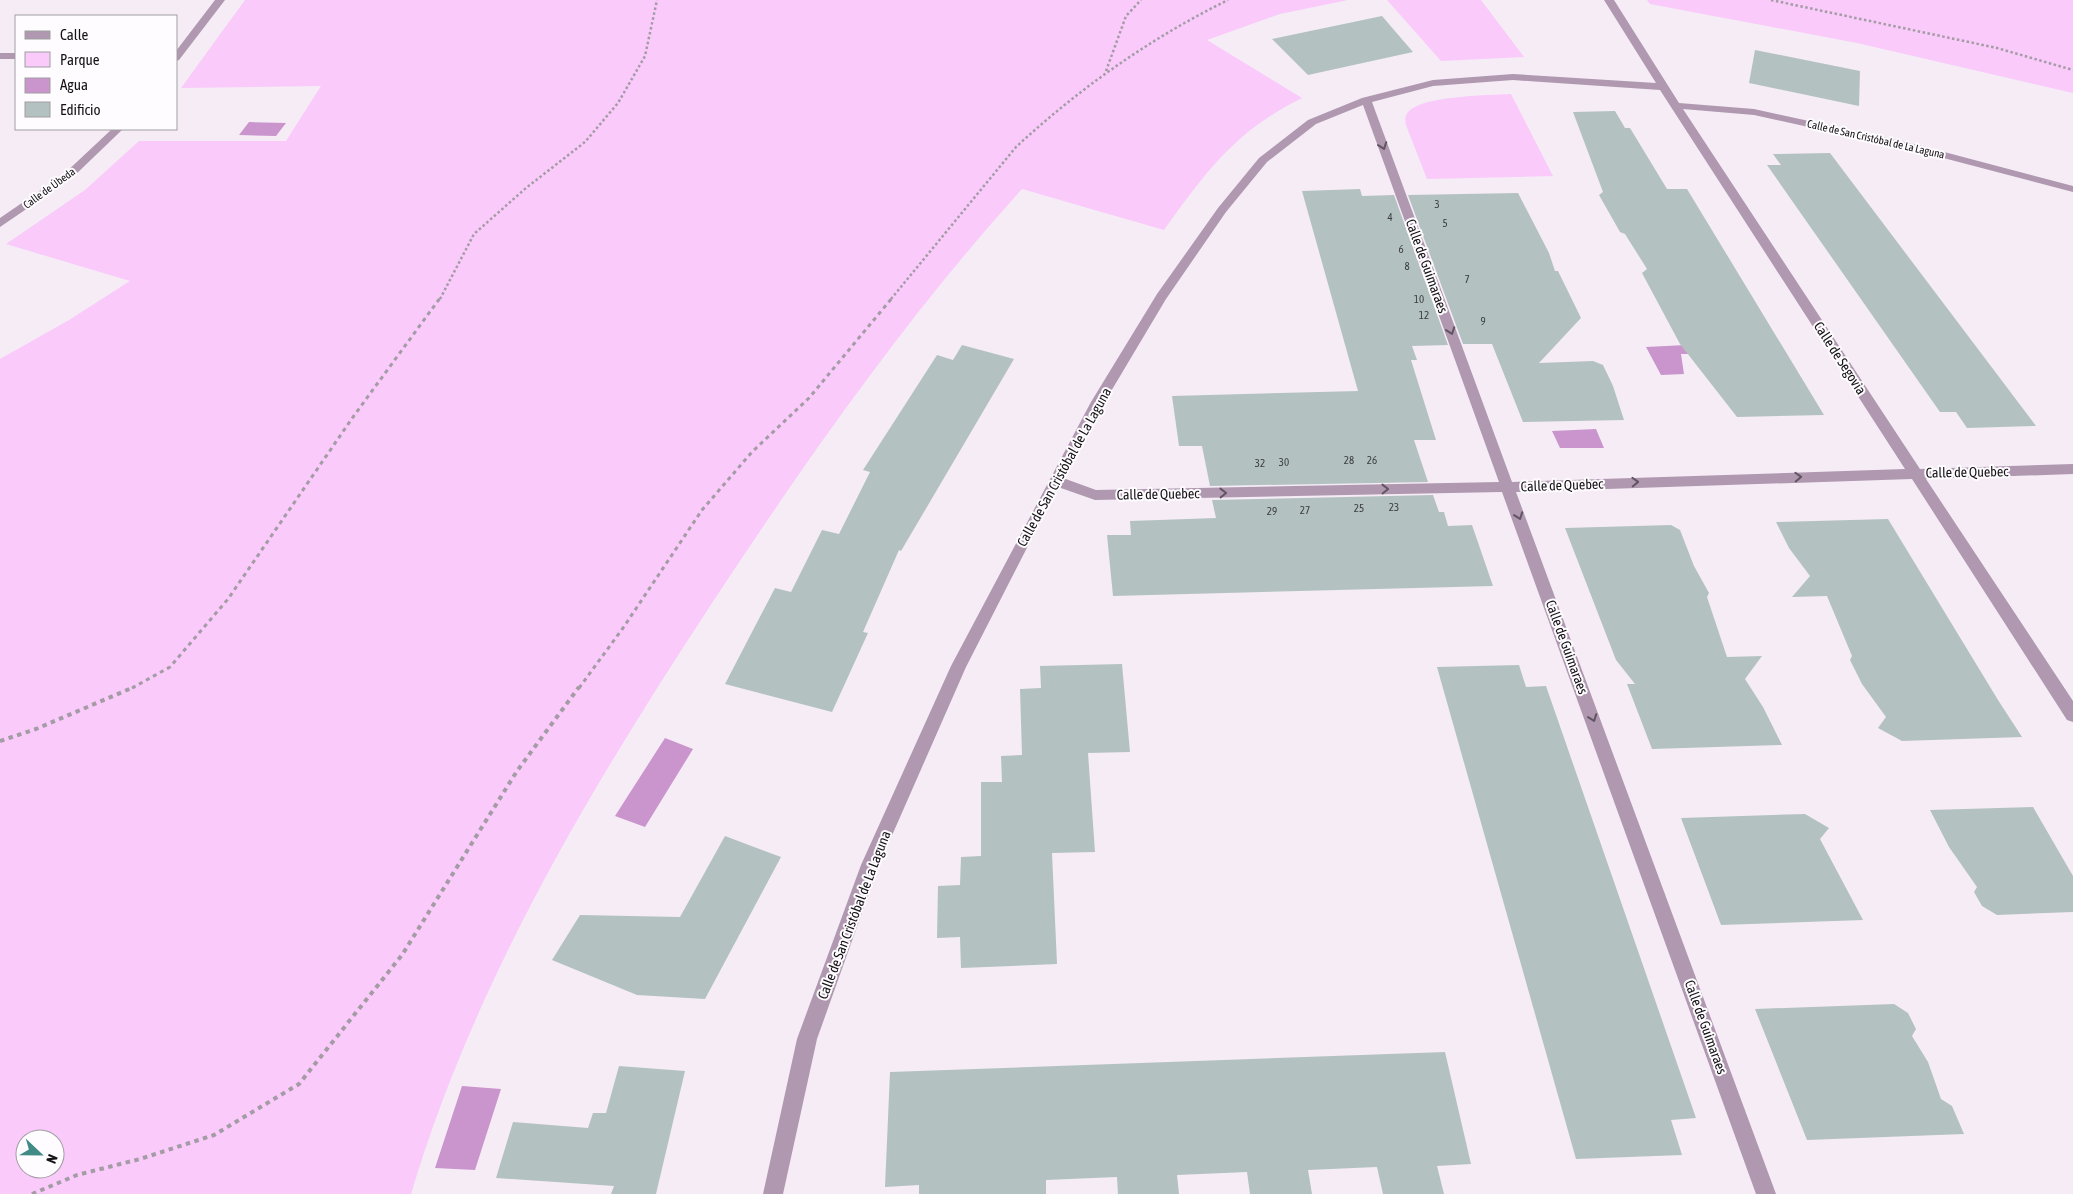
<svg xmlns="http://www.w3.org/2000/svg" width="2073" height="1194" viewBox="0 0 2073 1194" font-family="'Asap Condensed',sans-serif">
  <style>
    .green { fill: #f9cafa; fill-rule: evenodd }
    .water { fill: #ca94cc }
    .building { fill: #b3c2c0 }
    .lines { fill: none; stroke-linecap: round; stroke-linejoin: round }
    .path-far2 { stroke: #a39ca4; stroke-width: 2.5; stroke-dasharray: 2.5 2.5; stroke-linecap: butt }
    .path-far1 { stroke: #a39ca4; stroke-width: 3; stroke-dasharray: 4 4; stroke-linecap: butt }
    .path { stroke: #a39ca4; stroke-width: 4; stroke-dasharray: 4.5 4.5; stroke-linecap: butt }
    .street { fill: #af98b0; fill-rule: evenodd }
    .oneway { stroke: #625562 }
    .labels { text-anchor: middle; stroke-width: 4; stroke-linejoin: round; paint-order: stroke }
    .far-street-label { font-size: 11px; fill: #151215; stroke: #fefcfe }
    .number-label { font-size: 11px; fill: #3c3e40 }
    .street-label { font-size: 14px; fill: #151215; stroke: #fefcfe }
  </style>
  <rect width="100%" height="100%" fill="#f5ecf6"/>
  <path class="green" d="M 245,0 L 1348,0 L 1280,14 L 1207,40 L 1302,98 C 1235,131 1206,172 1164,230 L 1022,189 C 906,317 807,459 712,603 C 590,789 475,980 411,1194 L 0,1194 L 0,359 L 69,320 L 130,281 L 6,244 L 85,190 L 139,141 L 286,141 L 321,86 L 181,88 ZM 25,1139 L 55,1139 L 55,1169 L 25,1169 Z
    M 1387,0 L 1481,0 L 1524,57 L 1441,61 Z
    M 1647,0 L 2073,0 L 2073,93 L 1857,43 L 1650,4 Z
    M 1511,94 L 1553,176 L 1427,179 L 1406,125 C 1404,118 1406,112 1413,108 C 1432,96 1488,95 1511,94 Z"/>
  <path class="water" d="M 249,122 L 286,123 L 276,136 L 239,135 Z
    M 1686,345 L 1691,354 L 1681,354 L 1684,374 L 1661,375 L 1646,347 Z
    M 1596,429 L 1604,448 L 1560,448 L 1552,431 Z
    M 665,738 L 693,749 L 645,827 L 615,816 Z
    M 462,1086 L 501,1089 L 475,1170 L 435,1168 Z"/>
  <path class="building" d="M 1382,16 L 1413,52 L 1308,75 L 1272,39 Z
    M 1755,50 L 1860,71 L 1859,106 L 1749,83 Z
    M 1615,111 L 1625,128 L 1630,128 L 1667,189 L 1687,189 L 1824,415 L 1737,417 L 1680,344 L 1642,273 L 1647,269 L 1625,234 L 1620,232 L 1599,195 L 1603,192 L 1573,112 Z
    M 1830,153 L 2036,426 L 1967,428 L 1956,412 L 1940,412 L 1767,165 L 1781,165 L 1773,154 Z
    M 1360,189 L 1362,196 L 1394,195 L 1448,345 L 1412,346 L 1417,360 L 1411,360 L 1436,440 L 1414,440 L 1428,482 L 1210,486 L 1202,446 L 1179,446 L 1172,396 L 1358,391 L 1302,191 Z
    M 1518,193 L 1549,253 L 1555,271 L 1558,271 L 1581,318 L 1539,363 L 1593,361 L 1603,365 L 1613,386 L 1624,420 L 1523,422 L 1492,344 L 1463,344 L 1408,195 Z
    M 962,345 L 1014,359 L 901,551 L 899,550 L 863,632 L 868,633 L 832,712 L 725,684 L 775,588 L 791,592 L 822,530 L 839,534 L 870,472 L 863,470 L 937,355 L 953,360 Z
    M 1433,495 L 1439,512 L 1444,512 L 1448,526 L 1472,525 L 1493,586 L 1113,596 L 1107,535 L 1131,535 L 1130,521 L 1216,518 L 1212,500 Z
    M 1888,519 L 1998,700 L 2022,737 L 1902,741 L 1878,728 L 1886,717 L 1862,684 L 1850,660 L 1852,656 L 1827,596 L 1792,597 L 1810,576 L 1789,548 L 1776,522 Z
    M 1671,525 L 1680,530 L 1694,566 L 1709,593 L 1707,597 L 1727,657 L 1762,656 L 1745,679 L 1763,707 L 1782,745 L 1652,749 L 1627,684 L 1635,684 L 1616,660 L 1565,528 Z
    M 1122,664 L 1130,752 L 1088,753 L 1095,852 L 1052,853 L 1057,964 L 961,968 L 960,937 L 937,938 L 938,886 L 960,885 L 961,857 L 981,856 L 981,782 L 1002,782 L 1001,756 L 1022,755 L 1020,689 L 1041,688 L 1040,666 Z
    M 1519,665 L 1526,687 L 1546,686 L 1696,1118 L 1671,1120 L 1682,1155 L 1576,1159 L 1437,667 Z
    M 2033,807 L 2073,876 L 2073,912 L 1997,915 L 1982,906 L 1974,892 L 1977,887 L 1949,847 L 1930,810 Z
    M 1805,814 L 1829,828 L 1820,839 L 1863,920 L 1721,925 L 1681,818 Z
    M 725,836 L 781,857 L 705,999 L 637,995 L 552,960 L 580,915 L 680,917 Z
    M 1894,1004 L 1908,1013 L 1916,1029 L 1912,1036 L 1928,1062 L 1941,1099 L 1952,1106 L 1964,1134 L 1807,1140 L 1755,1009 Z
    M 1445,1052 L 1471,1164 L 1437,1166 L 1444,1194 L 1383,1194 L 1377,1167 L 1308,1170 L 1312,1194 L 1250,1194 L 1247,1172 L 1177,1175 L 1179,1194 L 1118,1194 L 1117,1177 L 1046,1180 L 1046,1194 L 919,1194 L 919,1185 L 885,1187 L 890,1072 Z
    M 619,1066 L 685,1071 L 656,1194 L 611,1194 L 614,1186 L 496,1178 L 513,1122 L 588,1128 L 593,1113 L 606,1113 Z"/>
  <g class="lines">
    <path class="path-far2" d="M 1771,0 L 1997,48 L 2073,70
      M 1106,71 L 1126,16 L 1141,0
      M 440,299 L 474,234 L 526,188 L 585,142 L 618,103 L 645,56 L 657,0
      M 891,299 L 1016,147 C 1080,88 1149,39 1228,0"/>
    <path class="path-far1" d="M 132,688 L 170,667 L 228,599 L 353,417 L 440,298
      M 579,688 L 623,628 L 702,510 L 752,452 L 809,398 L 892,298"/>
    <path class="path" d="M 0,741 L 36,729 L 134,687
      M 32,1194 L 77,1175 L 140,1159 L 214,1135 L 299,1084 L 402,955 L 517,771 L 579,687"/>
    <path class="street" d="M 215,0 L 225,0 L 179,60 L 176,61 L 176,51 Z
      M 1604,0 L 1614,0 L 1679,103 L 1754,109 L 1914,144 L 2073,186 L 2073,192 L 1913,150 L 1754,115 L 1683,109 L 1920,469 L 2073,464 L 2073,474 L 1926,479 L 2073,701 L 2073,722 L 2067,720 L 1912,479 L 1516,492 L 1776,1194 L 1756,1194 L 1502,492 L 1095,500 L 1058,487 L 966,667 L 879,865 L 817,1039 L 783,1194 L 763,1194 L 797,1039 L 861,865 L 951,666 L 1091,402 L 1157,294 L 1218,208 L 1259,158 L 1308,120 L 1362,98 L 1433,80 L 1513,74 L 1656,83 ZM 1513,80 L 1660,90 L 1905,469 L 1512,482 L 1372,102 L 1433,86 ZM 1363,105 L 1499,482 L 1096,490 L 1063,478 L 1104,403 L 1166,299 L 1226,212 L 1267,162 L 1316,124 Z
      M 0,53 L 16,53 L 16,59 L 0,59 Z
      M 112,129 L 123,129 L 72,178 L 0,227 L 0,218 L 64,174 Z"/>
  </g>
  <defs><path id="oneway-chevron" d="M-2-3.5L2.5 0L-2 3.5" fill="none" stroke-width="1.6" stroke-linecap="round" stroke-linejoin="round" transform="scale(1.25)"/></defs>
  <g class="oneway">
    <use href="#oneway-chevron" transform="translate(1383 146) rotate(70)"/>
    <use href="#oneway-chevron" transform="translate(1451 331) rotate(70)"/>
    <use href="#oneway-chevron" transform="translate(1798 477) rotate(-2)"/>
    <use href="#oneway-chevron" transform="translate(1635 482) rotate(-2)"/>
    <use href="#oneway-chevron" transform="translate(1385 489) rotate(-1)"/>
    <use href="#oneway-chevron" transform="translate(1223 493) rotate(-1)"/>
    <use href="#oneway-chevron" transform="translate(1519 516) rotate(70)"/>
    <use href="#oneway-chevron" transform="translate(1593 718) rotate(70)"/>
  </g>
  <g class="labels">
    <g class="far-street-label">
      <text transform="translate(1876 139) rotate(13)" y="4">Calle de San Cristóbal de La Laguna</text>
      <text transform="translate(49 188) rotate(-36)" y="4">Calle de Úbeda</text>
    </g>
    <g class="number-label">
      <text x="1437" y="208">3</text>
      <text x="1390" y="221">4</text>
      <text x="1445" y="227">5</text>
      <text x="1401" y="253">6</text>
      <text x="1407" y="270">8</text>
      <text x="1467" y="283">7</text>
      <text x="1419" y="303">10</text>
      <text x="1424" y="319">12</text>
      <text x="1483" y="325">9</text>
      <text x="1349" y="464">28</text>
      <text x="1372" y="464">26</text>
      <text x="1284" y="466">30</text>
      <text x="1260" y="467">32</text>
      <text x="1394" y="511">23</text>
      <text x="1359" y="512">25</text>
      <text x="1305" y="514">27</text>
      <text x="1272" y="515">29</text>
    </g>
    <g class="street-label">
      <text transform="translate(1427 266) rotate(70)" y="5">Calle de Guimaraes</text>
      <text transform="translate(1840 358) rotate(57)" y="5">Calle de Segovia</text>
      <text transform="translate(1064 467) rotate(-61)" y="5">Calle de San Cristóbal de La Laguna</text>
      <text transform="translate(1967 472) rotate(-1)" y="5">Calle de Quebec</text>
      <text transform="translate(1562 485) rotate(-2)" y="5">Calle de Quebec</text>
      <text transform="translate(1158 494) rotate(-1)" y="5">Calle de Quebec</text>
      <text transform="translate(1567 647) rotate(70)" y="5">Calle de Guimaraes</text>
      <text transform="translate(854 915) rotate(-69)" y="5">Calle de San Cristóbal de La Laguna</text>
      <text transform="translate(1706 1027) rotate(70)" y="5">Calle de Guimaraes</text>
    </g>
  </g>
  <rect x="15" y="15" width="162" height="115" fill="#fefcfe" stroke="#a19ea1"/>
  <rect x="25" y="31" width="25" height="8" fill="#af98b0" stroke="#a19ea1"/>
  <text x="60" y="40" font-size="15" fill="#151215">Calle</text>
  <rect x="25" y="52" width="25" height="15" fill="#f9cafa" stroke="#a19ea1"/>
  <text x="60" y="65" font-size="15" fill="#151215">Parque</text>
  <rect x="25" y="78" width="25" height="15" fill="#ca94cc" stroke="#a19ea1"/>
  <text x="60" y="90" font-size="15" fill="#151215">Agua</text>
  <rect x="25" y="102" width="25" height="15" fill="#b3c2c0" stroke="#a19ea1"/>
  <text x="60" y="115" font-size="15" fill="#151215">Edificio</text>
  <g transform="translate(40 1154) rotate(112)"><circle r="24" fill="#fefcfe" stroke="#a19ea1"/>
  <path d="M0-4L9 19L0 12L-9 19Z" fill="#428a85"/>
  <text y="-8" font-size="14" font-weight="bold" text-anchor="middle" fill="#151215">N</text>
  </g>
</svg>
